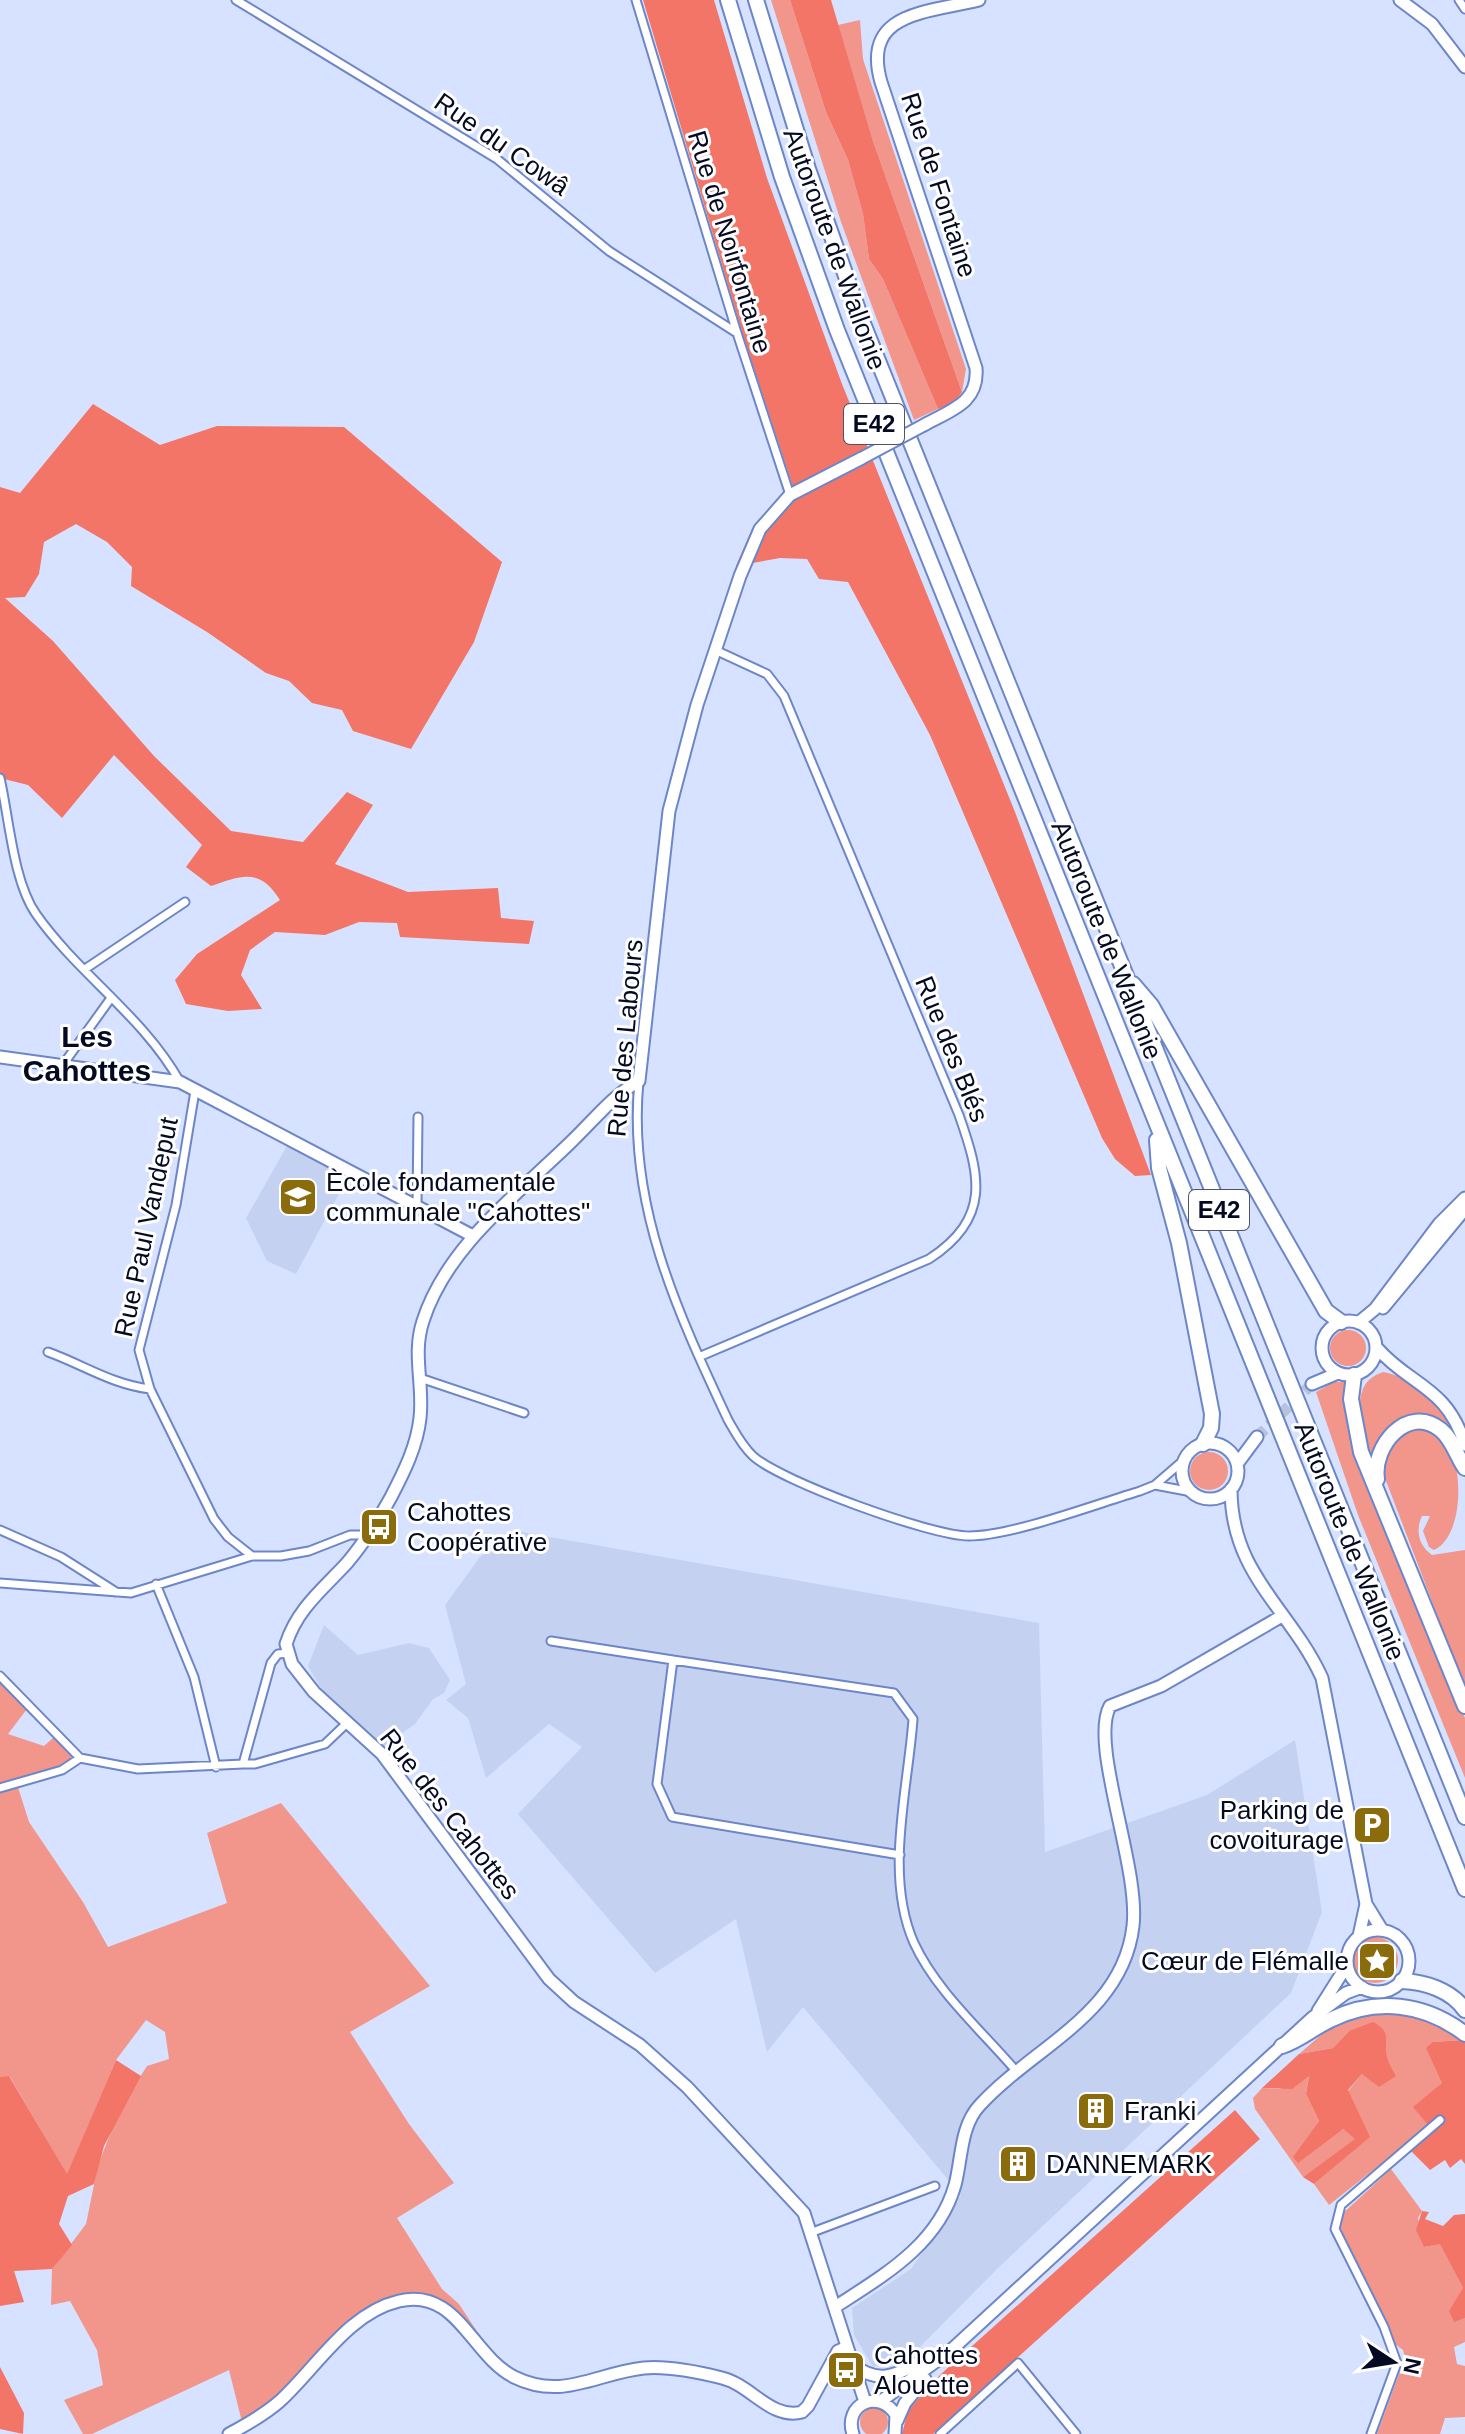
<svg xmlns="http://www.w3.org/2000/svg" width="1465" height="2434" viewBox="0 0 1465 2434" font-family="Arial,sans-serif">
  <style>
    .built { fill: #c4d1f1 }
    .green { fill: #f2968b }
    .forest { fill: #f37568 }
    .lines { fill: none; stroke-linecap: round; stroke-linejoin: round }
    .secondary-tunnel { stroke: #b7c2de; stroke-width: 11; stroke-dasharray: 11 5.5; stroke-linecap: butt }
    .street-casing { stroke: #6d86c8; stroke-width: 11 }
    .secondary-casing { stroke: #6d86c8; stroke-width: 15 }
    .highway-casing { stroke: #6d86c8; stroke-width: 18 }
    .street { stroke: #fff; stroke-width: 7 }
    .secondary { stroke: #fff; stroke-width: 11 }
    .highway { stroke: #fff; stroke-width: 14 }
    .secondary-bridge-casing { stroke: #6d86c8; stroke-width: 15; stroke-linecap: butt }
    .secondary-bridge { stroke: #fff; stroke-width: 11 }
    .labels { text-anchor: middle; stroke-width: 6; stroke-linejoin: round; paint-order: stroke }
    .shield { fill: #fff; stroke: #505465; stroke-width: 2 }
    .shield-label { font-size: 24px; font-weight: bold; fill: #050a23 }
    .street-label { font-size: 26px; fill: #050a23; stroke: #fff }
    .poi-label { font-size: 26px; fill: #050a23; stroke: #fff; text-anchor: start }
    .quarter-label { font-size: 30px; font-weight: bold; fill: #050a23; stroke: #fff }
  </style>
  <rect width="100%" height="100%" fill="#d6e2ff"/>
  <path class="built" d="M 288,1144 L 349,1175 L 296,1274 L 267,1261 L 246,1218 Z
    M 516,1531 L 1039,1623 L 1045,1852 L 1207,1795 L 1295,1740 L 1322,1912 L 1291,1993 L 999,2267 L 913,2354 L 873,2367 L 854,2335 L 852,2308 L 911,2269 L 961,2195 L 803,2007 L 767,2052 L 736,1919 L 655,1973 L 518,1814 L 582,1747 L 549,1724 L 486,1778 L 468,1718 L 446,1700 L 466,1684 L 445,1605 L 480,1557 Z
    M 324,1625 L 358,1655 L 409,1643 L 429,1648 L 450,1680 L 444,1693 L 433,1699 L 415,1724 L 383,1747 L 322,1690 L 308,1666 Z"/>
  <path class="green" d="M 771,0 L 790,0 L 826,112 L 848,160 L 863,214 L 869,259 L 883,279 L 938,409 L 914,420 L 841,222 Z
    M 860,20 L 863,59 L 966,369 L 962,392 L 873,141 L 838,25 Z
    M1330 1348a18 18 0 1 1 36 0a18 18 0 1 1-36 0Z
    M 1383,1372 C 1408,1376 1449,1405 1449,1432 L 1438,1422 L 1384,1434 L 1371,1455 C 1363,1427 1346,1384 1383,1372 Z
    M 1334,1382 L 1345,1382 L 1434,1648 L 1465,1718 L 1465,1778 L 1358,1515 L 1316,1392 Z
    M 1426,1428 C 1431,1431 1438,1433 1442,1437 C 1465,1459 1465,1536 1434,1550 L 1429,1547 L 1423,1531 L 1430,1516 L 1422,1516 C 1415,1531 1419,1546 1432,1555 L 1465,1550 L 1465,1688 L 1383,1473 C 1385,1443 1394,1429 1426,1428 Z
    M1190 1471a19 19 0 1 1 38 0a19 19 0 1 1-38 0Z
    M 0,1683 L 27,1709 L 8,1734 L 44,1746 L 54,1737 L 73,1754 L 72,1761 L 16,1781 L 29,1822 L 83,1902 L 108,1947 L 227,1903 L 207,1833 L 281,1803 L 430,1986 L 350,2032 L 409,2124 L 454,2183 L 397,2218 L 442,2289 L 459,2304 L 480,2336 L 475,2343 L 455,2316 L 414,2299 L 369,2314 L 279,2401 L 243,2426 L 229,2370 L 92,2434 L 83,2434 L 64,2400 L 103,2385 L 97,2350 L 70,2301 L 51,2305 L 52,2269 L 86,2224 L 98,2165 L 120,2109 L 147,2066 L 169,2059 L 165,2032 L 146,2020 L 116,2060 L 67,2175 L 10,2077 L 0,2077 Z
    M1352 1960a23 23 0 1 1 46 0a23 23 0 1 1-46 0Z
    M 1361,2011 C 1403,2013 1427,2011 1462,2040 L 1433,2042 L 1442,2083 L 1429,2126 L 1329,2205 L 1314,2184 L 1369,2137 L 1348,2091 L 1362,2074 L 1349,2031 L 1333,2048 L 1299,2054 L 1335,2023 Z
    M 1309,2075 L 1306,2094 L 1319,2121 L 1294,2157 L 1343,2129 L 1356,2139 L 1303,2177 L 1255,2109 L 1253,2098 L 1262,2088 L 1280,2089 Z
    M 1391,2169 L 1422,2211 L 1418,2218 L 1425,2247 L 1440,2243 L 1463,2288 L 1454,2321 L 1465,2318 L 1465,2342 L 1454,2347 L 1457,2364 L 1465,2366 L 1465,2417 L 1445,2418 L 1440,2434 L 1377,2434 L 1405,2358 L 1403,2350 L 1395,2344 L 1340,2228 L 1340,2216 Z
    M860 2422a14 14 0 1 1 28 0a14 14 0 1 1-28 0Z"/>
  <path class="forest" d="M 643,0 L 714,0 L 767,178 L 842,384 L 1015,812 L 1151,1175 L 1135,1176 L 1115,1159 L 1102,1138 L 930,735 L 848,582 L 819,579 L 807,559 L 780,558 L 736,566 L 752,529 L 792,484 L 744,338 Z
    M 790,0 L 831,0 L 873,141 L 962,392 L 954,403 L 938,409 L 883,279 L 869,259 L 863,214 L 848,160 L 826,112 Z
    M 93,404 L 160,445 L 217,426 L 344,427 L 502,562 L 474,642 L 411,749 L 353,731 L 342,710 L 312,703 L 289,681 L 266,673 L 207,632 L 131,586 L 132,567 L 107,542 L 76,524 L 44,542 L 39,574 L 25,597 L 5,598 L 53,641 L 154,756 L 231,831 L 303,842 L 347,792 L 373,805 L 335,864 L 408,892 L 498,888 L 501,918 L 534,921 L 529,944 L 400,937 L 397,923 L 359,922 L 325,935 L 275,932 L 250,950 L 241,975 L 262,1009 L 228,1011 L 186,1004 L 175,980 L 197,954 L 280,900 C 260,868 243,875 211,886 L 186,867 L 202,845 L 114,755 L 62,818 L 28,785 L 0,778 L 0,487 L 20,493 Z
    M 1373,2022 C 1393,2032 1383,2041 1387,2057 C 1388,2063 1393,2070 1396,2076 L 1379,2087 L 1362,2074 L 1348,2090 L 1370,2137 L 1314,2184 L 1303,2177 L 1355,2139 L 1343,2129 L 1298,2163 L 1293,2157 L 1319,2121 L 1306,2094 L 1309,2076 L 1292,2089 L 1262,2088 L 1299,2054 L 1333,2048 L 1349,2031 Z
    M 1462,2040 L 1465,2043 L 1465,2164 L 1461,2159 L 1450,2168 L 1445,2160 L 1430,2170 L 1411,2151 L 1434,2132 L 1413,2107 L 1442,2083 L 1426,2048 L 1433,2042 Z
    M 116,2060 L 141,2076 L 104,2146 L 94,2184 L 68,2196 L 59,2224 L 72,2245 L 52,2269 L 14,2271 L 24,2302 L 0,2306 L 0,2077 L 9,2076 L 67,2174 Z
    M 1235,2110 L 1260,2139 L 1252,2146 L 933,2434 L 902,2434 L 908,2410 L 941,2374 Z
    M 1422,2211 L 1429,2212 L 1425,2219 L 1443,2226 L 1454,2215 L 1465,2214 L 1465,2318 L 1454,2322 L 1449,2311 L 1463,2288 L 1440,2244 L 1424,2247 L 1416,2230 Z
    M 0,2367 L 24,2413 L 23,2434 L 0,2429 Z"/>
  <g class="lines">
    <path class="secondary-tunnel" d="M 1257,1437 L 1312,1384"/>
    <g class="street-casing">
      <path id="street" d="M 236,0 L 497,159 L 609,251 L 737,333
        M 636,0 L 737,333 L 790,495
        M 1459,0 L 1465,9
        M 0,778 C 9,817 13,881 36,914 C 78,974 144,1017 180,1082
        M 85,969 L 185,902
        M 62,1066 L 111,998
        M 639,1081 C 627,1204 677,1311 728,1420 C 735,1432 742,1446 753,1456 C 780,1481 931,1536 969,1536 C 1012,1536 1096,1504 1140,1491 L 1155,1485 L 1184,1460
        M 195,1091 L 176,1205 L 139,1350 L 150,1389 L 214,1519 L 228,1537 L 252,1556
        M 417,1206 L 418,1117
        M 48,1352 C 84,1365 111,1384 150,1389
        M 701,1356 L 929,1259 C 992,1218 980,1175 959,1115 L 784,696 L 767,674 L 715,650
        M 420,1378 L 524,1413
        M 1155,1485 L 1192,1492
        M 0,1530 L 61,1557 L 116,1592
        M 0,1583 L 131,1593 L 252,1556 L 281,1556 L 309,1551 L 350,1535 L 367,1535
        M 156,1584 L 194,1677 L 216,1767
        M 551,1641 L 673,1660
        M 0,1676 L 80,1758
        M 243,1764 L 255,1764 L 325,1744 L 346,1724
        M 0,1788 L 62,1770 L 80,1758 L 138,1769 L 243,1764 L 271,1663 L 278,1654 L 289,1653
        M 900,1855 L 672,1817 L 657,1784 L 673,1660 L 894,1693 L 913,1719 C 908,1790 884,1875 914,1943 C 936,1991 983,2032 1017,2072
        M 810,2233 L 935,2186
        M 940,2434 L 1018,2363 L 1076,2434
        M 1371,2434 L 1397,2363 L 1384,2327 L 1335,2229 L 1341,2205 L 1440,2120"/>
    </g>
    <g class="secondary-casing">
      <path id="secondary" d="M 1400,0 L 1432,24 L 1465,67
        M 924,425 C 951,410 979,403 976,368 L 881,82 C 861,11 928,13 979,0
        M 862,458 L 790,495 L 760,529 L 740,576 L 697,705 L 669,811 L 639,1081 C 612,1096 595,1119 572,1141 C 518,1194 447,1246 423,1321 C 412,1354 424,1385 420,1418 C 417,1446 404,1472 391,1497 C 379,1519 363,1544 347,1563 C 323,1589 297,1609 286,1644 L 292,1664 L 314,1692 L 382,1754 L 549,1979 L 574,2002 L 640,2045 L 687,2087 L 804,2213 L 865,2402
        M 0,1057 L 180,1082 L 473,1236
        M 1383,1308 L 1465,1209
        M1322 1348a27 27 0 1 1 54 0a27 27 0 1 1-54 0Z
        M 1358,1323 L 1375,1309 L 1439,1224 L 1465,1198
        M 1377,1348 C 1410,1386 1447,1386 1465,1445
        M 1312,1384 L 1338,1373
        M1182 1471a28 28 0 1 1 56 0a28 28 0 1 1-56 0Z
        M 1237,1464 L 1257,1437
        M 1231,1489 C 1231,1575 1290,1608 1322,1678 L 1366,1904 L 1359,1936
        M 1366,1904 L 1382,1930
        M1347 1961a31 31 0 1 1 62 0a31 31 0 1 1-62 0Z
        M 1318,2011 L 1347,1965
        M 835,2307 C 884,2275 938,2245 955,2185 C 962,2159 960,2126 980,2105 C 1033,2047 1123,2014 1133,1926 C 1140,1867 1089,1744 1110,1706 L 1161,1686 L 1282,1616
        M 853,2365 C 891,2393 908,2361 944,2353
        M 881,2401 L 949,2352 L 1312,2018 L 1346,1993 L 1362,1987
        M 897,2421 L 905,2403 L 925,2379
        M 229,2434 C 246,2425 265,2414 280,2401 C 317,2367 348,2313 399,2301 C 457,2287 471,2355 514,2377 C 563,2401 596,2373 644,2368 C 667,2366 698,2372 722,2378 C 751,2385 771,2420 802,2412 L 808,2406 L 838,2351 L 847,2347
        M 853,2434 C 843,2404 879,2388 896,2415 L 895,2434"/>
    </g>
    <g class="highway-casing">
      <path id="highway" d="M 728,0 L 782,177 L 837,330 L 1465,1889
        M 756,0 L 808,169 L 862,321 L 1465,1817
        M 1133,984 L 1151,1005 L 1326,1311 L 1341,1322
        M 1157,1140 L 1159,1168 L 1179,1243 L 1212,1414 L 1211,1428 L 1203,1444
        M 1354,1375 L 1351,1399 L 1361,1452 L 1465,1706
        M 1377,1479 C 1372,1447 1407,1403 1441,1430 C 1453,1440 1456,1455 1465,1468
        M 1402,1981 C 1425,1982 1451,1990 1465,2010
        M 1282,2046 C 1300,2040 1313,2028 1330,2020 C 1376,1997 1425,2003 1465,2034"/>
    </g>
    <use href="#street" class="street"/>
    <use href="#secondary" class="secondary"/>
    <use href="#highway" class="highway"/>
    <g class="secondary-bridge-casing">
      <path id="secondary-bridge" d="M 862,458 L 924,425"/>
    </g>
    <use href="#secondary-bridge" class="secondary-bridge"/>
  </g>
  <defs>
    <g id="school-square" transform="scale(2)"><rect x="-9" y="-9" width="18" height="18" rx="4" fill="#8b6c0c" stroke="#fff"/><path d="M0-5L7-2L0 1L-7-2ZM-4 1L0 2.5L4 1V4Q0 6-4 4Z" fill="#fff"/></g>
    <g id="bus-square" transform="scale(2)"><rect x="-9" y="-9" width="18" height="18" rx="4" fill="#8b6c0c" stroke="#fff"/><path d="M-5-6H5V4H4V6H2V4H-2V6H-4V4H-5ZM-3.5-4V0h7V-4ZM-3.5 1.2v1.5H-2V1.2ZM2 1.2v1.5H3.5V1.2Z" fill="#fff"/></g>
    <g id="parking-square" transform="scale(2)"><rect x="-9" y="-9" width="18" height="18" rx="4" fill="#8b6c0c" stroke="#fff"/><path d="M-3.5-5.5H1a3.5 3.5 0 0 1 0 7H-1V5.5H-3.5ZM-1-3.4V-.6H.8a1.4 1.4 0 0 0 0-2.8Z" fill="#fff"/></g>
    <g id="sight-square" transform="scale(2)"><rect x="-9" y="-9" width="18" height="18" rx="4" fill="#8b6c0c" stroke="#fff"/><path d="M0-6L1.8-2.2L6-1.7L2.9 1.2L3.7 5.4L0 3.3L-3.7 5.4L-2.9 1.2L-6-1.7L-1.8-2.2Z" fill="#fff"/></g>
    <g id="building-square" transform="scale(2)"><rect x="-9" y="-9" width="18" height="18" rx="4" fill="#8b6c0c" stroke="#fff"/><path d="M-4-6H4V6H1V3H-1V6H-4ZM-2.5-4.3h1.7v1.8h-1.7ZM.8-4.3h1.7v1.8H.8ZM-2.5-1h1.7V.8h-1.7ZM.8-1h1.7V.8H.8Z" fill="#fff"/></g>
  </defs>
  <g fill-rule="evenodd">
    <use href="#school-square" x="298" y="1197"/>
    <use href="#bus-square" x="379" y="1527"/>
    <use href="#parking-square" x="1372" y="1825"/>
    <use href="#sight-square" x="1377" y="1961"/>
    <use href="#building-square" x="1096" y="2111"/>
    <use href="#building-square" x="1018" y="2164"/>
    <use href="#bus-square" x="846" y="2370"/>
  </g>
  <g class="labels">
    <g class="shield">
      <rect x="844" y="404" width="60" height="40" rx="6"/>
      <rect x="1189" y="1190" width="60" height="40" rx="6"/>
    </g>
    <g class="shield-label">
      <text x="874" y="432">E42</text>
      <text x="1219" y="1218">E42</text>
    </g>
    <g class="street-label">
      <text transform="translate(502 144) rotate(35)" y="9">Rue du Cowâ</text>
      <text transform="translate(939 185) rotate(72)" y="9">Rue de Fontaine</text>
      <text transform="translate(730 242) rotate(73)" y="9">Rue de Noirfontaine</text>
      <text transform="translate(835 249) rotate(70)" y="9">Autoroute de Wallonie</text>
      <text transform="translate(1107 940) rotate(68)" y="9">Autoroute de Wallonie</text>
      <text transform="translate(625 1038) rotate(-85)" y="9">Rue des Labours</text>
      <text transform="translate(952 1049) rotate(68)" y="9">Rue des Blés</text>
      <text transform="translate(146 1227) rotate(-78)" y="9">Rue Paul Vandeput</text>
      <text transform="translate(1350 1541) rotate(68)" y="9">Autoroute de Wallonie</text>
      <text transform="translate(450 1814) rotate(52)" y="9">Rue des Cahottes</text>
    </g>
    <g class="poi-label">
      <text x="326" y="1191">Ècole fondamentale<tspan x="326" dy="30">communale "Cahottes"</tspan></text>
      <text x="407" y="1521">Cahottes<tspan x="407" dy="30">Coopérative</tspan></text>
      <text x="1344" y="1819" text-anchor="end">Parking de<tspan x="1344" dy="30">covoiturage</tspan></text>
      <text x="1349" y="1970" text-anchor="end">Cœur de Flémalle</text>
      <text x="1124" y="2120">Franki</text>
      <text x="1046" y="2173">DANNEMARK</text>
      <text x="874" y="2364">Cahottes<tspan x="874" dy="30">Alouette</tspan></text>
    </g>
    <g class="quarter-label">
      <text x="87" y="1047">Les<tspan x="87" dy="34">Cahottes</tspan></text>
    </g>
  </g>
  <g transform="translate(1393 2362) rotate(102)" stroke="#ffffff" stroke-width="6" paint-order="stroke">
  <path d="M0-6L14 30L0 20L-14 30Z" fill="#050a23"/>
  <text y="-12" font-size="22" font-weight="bold" text-anchor="middle" fill="#050a23">N</text>
  </g>
</svg>
